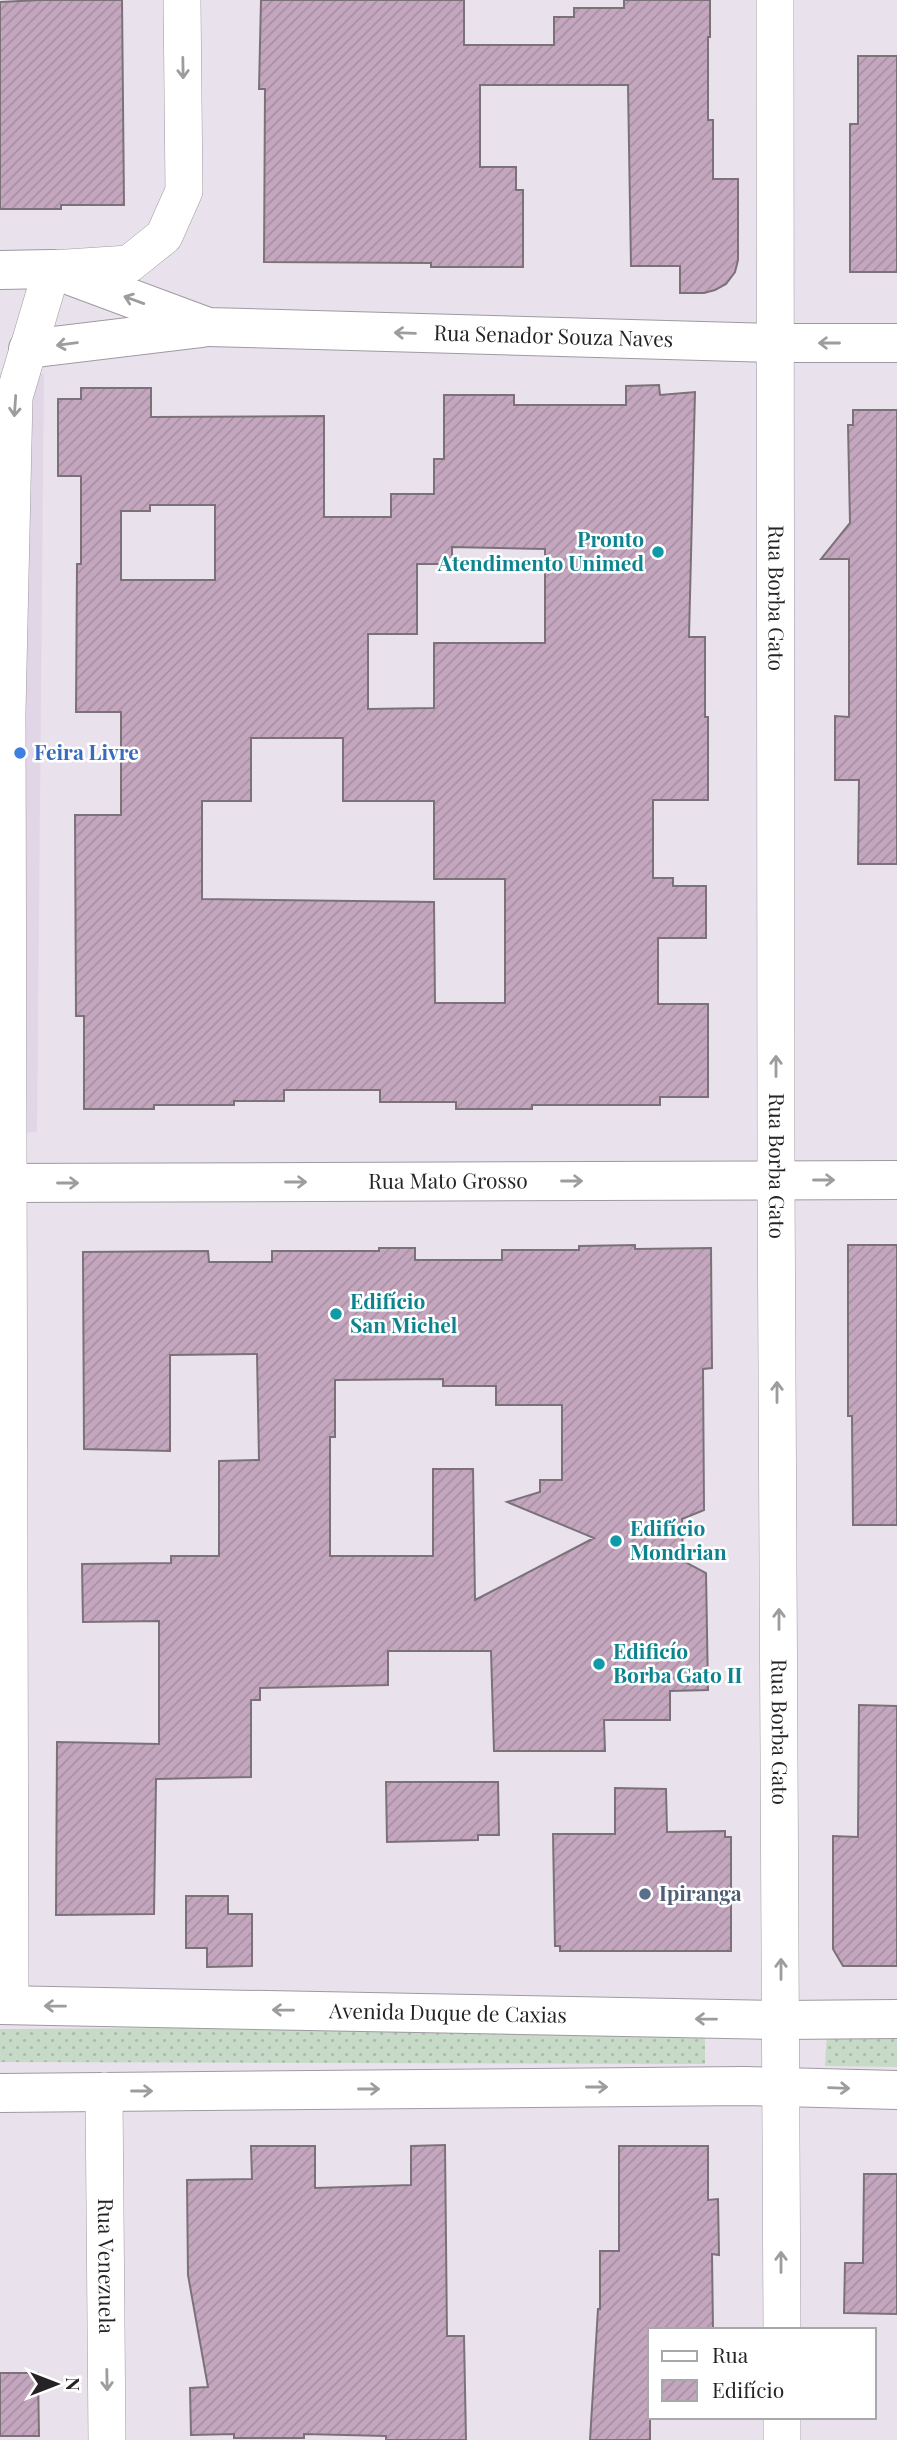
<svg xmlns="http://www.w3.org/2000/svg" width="897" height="2440" viewBox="0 0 897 2440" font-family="'Playfair Display',serif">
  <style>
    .built { fill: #e1d6e6 }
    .grass { fill: url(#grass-dots) }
    .building { fill: url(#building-hatch); stroke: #7b7279; stroke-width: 2; fill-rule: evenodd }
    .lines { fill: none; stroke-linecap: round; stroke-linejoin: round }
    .street-casing { stroke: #9f99a2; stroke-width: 38 }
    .secondary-casing { stroke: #9f99a2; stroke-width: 40 }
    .street { stroke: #fff; stroke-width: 37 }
    .secondary { stroke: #fff; stroke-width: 38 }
    .oneway { stroke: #9d9c9e }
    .culture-dot { fill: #0f9aa8; stroke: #fff; stroke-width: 2.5 }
    .shop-dot { fill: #3f7fe0; stroke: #fff; stroke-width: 2.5 }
    .service-dot { fill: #5c6f8a; stroke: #fff; stroke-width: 2.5 }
    .labels { text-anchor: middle; stroke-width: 5; stroke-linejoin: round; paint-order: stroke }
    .street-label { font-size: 21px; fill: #262327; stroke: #fff }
    .culture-label { font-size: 21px; font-weight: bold; fill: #0d838f; stroke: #fff; text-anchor: start }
    .shop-label { font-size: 21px; font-weight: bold; fill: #366cbe; stroke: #fff; text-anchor: start }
    .service-label { font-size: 21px; font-weight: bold; fill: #4e5e75; stroke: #fff; text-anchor: start }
  </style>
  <defs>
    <pattern id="grass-dots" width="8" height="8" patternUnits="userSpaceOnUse" patternTransform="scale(1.75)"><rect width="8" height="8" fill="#c6dac7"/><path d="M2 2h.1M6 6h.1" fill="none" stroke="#aabbab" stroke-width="1.8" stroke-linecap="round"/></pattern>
    <pattern id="building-hatch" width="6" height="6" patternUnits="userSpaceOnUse" patternTransform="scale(1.75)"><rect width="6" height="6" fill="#c4a7be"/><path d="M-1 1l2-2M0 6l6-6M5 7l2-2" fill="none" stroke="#a88fa3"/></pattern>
  </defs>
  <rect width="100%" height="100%" fill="#e9e2ec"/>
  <path class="built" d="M 0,373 L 44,374 L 37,1132 L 0,1135 Z"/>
  <path class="grass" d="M 473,2026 L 705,2028 L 705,2064 L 0,2062 L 0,2029 Z
    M 827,2030 L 897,2030 L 897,2067 L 825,2066 Z"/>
  <path class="building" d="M 40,0 L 122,0 L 124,205 L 61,205 L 61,209 L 0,209 L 0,2 Z
    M 261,0 L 464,0 L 464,45 L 554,45 L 554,17 L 574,17 L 574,8 L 624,8 L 624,0 L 710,0 L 710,37 L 708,37 L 708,120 L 713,120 L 713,179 L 738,179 L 738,260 L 735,272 L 726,284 L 715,290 L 704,293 L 680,293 L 680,266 L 631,266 L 628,85 L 480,85 L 480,167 L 516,167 L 516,190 L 523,190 L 523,267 L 431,267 L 431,263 L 264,262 L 265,89 L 259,89 Z
    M 858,56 L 897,56 L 897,272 L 850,272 L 850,124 L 858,124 Z
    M 659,385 L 660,395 L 695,392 L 689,637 L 705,637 L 705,717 L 708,717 L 708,800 L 653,800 L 653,878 L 673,878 L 673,886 L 706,886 L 706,938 L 658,938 L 658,1004 L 708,1004 L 708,1097 L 660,1097 L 660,1105 L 532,1105 L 532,1109 L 456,1109 L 456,1102 L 380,1102 L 380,1090 L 284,1090 L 284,1101 L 234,1101 L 234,1105 L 154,1105 L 154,1109 L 84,1109 L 84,1016 L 76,1016 L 75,815 L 121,815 L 121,712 L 76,712 L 77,564 L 81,564 L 81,476 L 58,476 L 58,399 L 81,399 L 81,388 L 151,388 L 151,417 L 324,416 L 324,517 L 391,517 L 391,494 L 434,494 L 434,459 L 444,459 L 444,395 L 514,395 L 514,405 L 626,405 L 626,386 ZM 150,505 L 215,505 L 215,580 L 121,580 L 121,511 L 150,511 ZM 452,547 L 545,549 L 545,643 L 434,643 L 434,708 L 368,709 L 368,634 L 417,634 L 417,564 L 452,564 ZM 251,738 L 343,738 L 343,801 L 434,801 L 434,879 L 505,879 L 505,1003 L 435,1003 L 434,902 L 202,899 L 202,801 L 251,801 Z
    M 853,410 L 897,410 L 897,864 L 858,864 L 859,780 L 835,780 L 835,716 L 849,717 L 849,559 L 821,559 L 850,523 L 848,425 L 853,425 Z
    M 635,1245 L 635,1249 L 711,1248 L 712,1368 L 703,1369 L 704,1510 L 682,1519 L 683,1561 L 706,1573 L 708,1690 L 670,1691 L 670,1720 L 604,1720 L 605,1751 L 494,1751 L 491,1651 L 388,1651 L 388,1685 L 260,1688 L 260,1700 L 251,1700 L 251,1777 L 156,1779 L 154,1914 L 56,1915 L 57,1742 L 159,1744 L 159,1621 L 83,1622 L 82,1564 L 171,1563 L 171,1556 L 219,1556 L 219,1461 L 259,1460 L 257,1354 L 170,1355 L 170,1451 L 84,1449 L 83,1252 L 208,1251 L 209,1262 L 272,1262 L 272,1251 L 379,1251 L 379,1248 L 415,1248 L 415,1260 L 502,1260 L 502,1250 L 579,1250 L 579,1246 ZM 443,1379 L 443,1386 L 496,1386 L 496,1405 L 562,1405 L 562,1480 L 540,1480 L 540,1492 L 507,1502 L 594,1538 L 475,1600 L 473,1469 L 433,1469 L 433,1556 L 330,1556 L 330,1437 L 335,1437 L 335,1380 Z
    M 848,1245 L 897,1245 L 897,1525 L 853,1525 L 852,1416 L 848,1416 Z
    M 859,1705 L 897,1706 L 897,1966 L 843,1966 L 833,1949 L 833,1836 L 858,1837 Z
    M 386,1782 L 498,1782 L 499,1835 L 478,1835 L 478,1840 L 387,1842 Z
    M 615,1788 L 666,1789 L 667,1832 L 725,1831 L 725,1837 L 731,1837 L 731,1951 L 560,1951 L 560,1946 L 555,1946 L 553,1834 L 615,1834 Z
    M 186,1896 L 228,1896 L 228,1914 L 252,1914 L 252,1966 L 207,1967 L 207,1948 L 186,1948 Z
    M 445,2145 L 447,2336 L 464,2336 L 466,2440 L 386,2440 L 386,2436 L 304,2434 L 304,2438 L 234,2438 L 234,2434 L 191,2435 L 190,2388 L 208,2387 L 188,2275 L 187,2180 L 252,2179 L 251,2146 L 315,2146 L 315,2188 L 411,2185 L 411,2146 Z
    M 619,2146 L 708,2146 L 708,2200 L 718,2199 L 719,2255 L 712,2254 L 713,2330 L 650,2330 L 650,2440 L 590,2440 L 598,2309 L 600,2309 L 600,2251 L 619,2251 Z
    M 864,2174 L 897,2174 L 897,2314 L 844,2313 L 845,2263 L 863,2263 Z
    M 0,2373 L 38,2373 L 39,2436 L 0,2436 Z"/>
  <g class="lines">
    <g class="street-casing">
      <g id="street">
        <path id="s1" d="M 775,0 L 776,1180 L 782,2330"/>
        <path d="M 10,2005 L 7,712 L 14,397 L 52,269 L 129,264 L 164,236 L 184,191 L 182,0"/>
        <path id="s2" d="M 104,2091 L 107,2440"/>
        <path d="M 782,2417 L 782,2440"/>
      </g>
    </g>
    <g class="secondary-casing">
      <g id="secondary">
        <path id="s3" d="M 0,270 L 52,269 L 208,327 L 776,343 L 897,343"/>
        <path d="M 28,349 L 202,328"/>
        <path id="s4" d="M 0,1183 L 897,1180"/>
        <path id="s5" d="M 0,2005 L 781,2020 L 897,2019"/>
        <path d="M 0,2093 L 745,2086 L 897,2090"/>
      </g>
    </g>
    <use href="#street" class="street"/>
    <use href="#secondary" class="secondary"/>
  </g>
  <defs><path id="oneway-shaft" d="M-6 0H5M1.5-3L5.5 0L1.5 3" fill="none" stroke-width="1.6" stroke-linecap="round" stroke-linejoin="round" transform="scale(1.75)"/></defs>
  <g class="oneway">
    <use href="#oneway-shaft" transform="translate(183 68) rotate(89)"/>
    <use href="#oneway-shaft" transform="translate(134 300) rotate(-160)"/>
    <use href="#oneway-shaft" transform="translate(405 333) rotate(-178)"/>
    <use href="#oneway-shaft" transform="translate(829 343) rotate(-180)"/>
    <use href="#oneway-shaft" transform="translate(67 344) rotate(173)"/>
    <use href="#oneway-shaft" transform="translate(15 406) rotate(94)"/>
    <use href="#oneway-shaft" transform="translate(776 1066) rotate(-90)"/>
    <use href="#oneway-shaft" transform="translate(824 1180)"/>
    <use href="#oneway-shaft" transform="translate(572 1181)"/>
    <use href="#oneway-shaft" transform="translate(296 1182)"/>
    <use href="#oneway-shaft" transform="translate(68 1183)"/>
    <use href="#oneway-shaft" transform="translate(777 1392) rotate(-90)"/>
    <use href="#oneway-shaft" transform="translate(779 1619) rotate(-90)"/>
    <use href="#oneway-shaft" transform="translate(781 1969) rotate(-90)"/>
    <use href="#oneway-shaft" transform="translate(55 2006) rotate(-179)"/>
    <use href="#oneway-shaft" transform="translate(283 2010) rotate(-179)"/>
    <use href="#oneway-shaft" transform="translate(706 2019) rotate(-179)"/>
    <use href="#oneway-shaft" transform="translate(597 2087)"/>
    <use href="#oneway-shaft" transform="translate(839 2088) rotate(2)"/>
    <use href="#oneway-shaft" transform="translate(369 2089)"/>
    <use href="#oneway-shaft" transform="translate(142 2091)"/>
    <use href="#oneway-shaft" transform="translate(781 2262) rotate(-90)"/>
    <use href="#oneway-shaft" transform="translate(107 2380) rotate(89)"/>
  </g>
  <g class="culture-dot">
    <circle cx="658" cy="552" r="7"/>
    <circle cx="336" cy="1314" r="7"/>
    <circle cx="616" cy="1541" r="7"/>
    <circle cx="599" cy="1664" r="7"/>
  </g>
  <circle class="shop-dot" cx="20" cy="753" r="7"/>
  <circle class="service-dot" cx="645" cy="1894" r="7"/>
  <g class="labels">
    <g class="street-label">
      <text dy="7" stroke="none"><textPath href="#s3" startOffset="564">Rua Senador Souza Naves</textPath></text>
      <text dy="7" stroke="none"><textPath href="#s1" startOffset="598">Rua Borba Gato</textPath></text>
      <text dy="7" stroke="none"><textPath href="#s1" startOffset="1166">Rua Borba Gato</textPath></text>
      <text dy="7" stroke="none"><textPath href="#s4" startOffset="448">Rua Mato Grosso</textPath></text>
      <text dy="7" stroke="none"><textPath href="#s1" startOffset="1732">Rua Borba Gato</textPath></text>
      <text dy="7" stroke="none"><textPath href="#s5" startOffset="448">Avenida Duque de Caxias</textPath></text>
      <text dy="7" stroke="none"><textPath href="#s2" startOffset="175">Rua Venezuela</textPath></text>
    </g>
    <g class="culture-label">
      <text x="644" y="547" text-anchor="end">Pronto<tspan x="644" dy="24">Atendimento Unimed</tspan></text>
      <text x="350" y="1309">Edifício<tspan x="350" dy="24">San Michel</tspan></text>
      <text x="630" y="1536">Edifício<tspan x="630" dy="24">Mondrian</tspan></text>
      <text x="613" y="1659">Edificío<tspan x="613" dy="24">Borba Gato II</tspan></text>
    </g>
    <g class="shop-label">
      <text x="34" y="760">Feira Livre</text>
    </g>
    <g class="service-label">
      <text x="659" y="1901">Ipiranga</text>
    </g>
  </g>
  <rect x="648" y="2328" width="228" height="91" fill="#ffffff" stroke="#a8a7a9" stroke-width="2"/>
  <rect x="662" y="2351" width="35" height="10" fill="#ffffff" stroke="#a8a7a9" stroke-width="2"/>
  <text x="712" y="2363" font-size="21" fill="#262327">Rua</text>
  <rect x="662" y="2380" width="35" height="21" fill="url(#building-hatch)" stroke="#a8a7a9" stroke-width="2"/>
  <text x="712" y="2398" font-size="21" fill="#262327">Edifício</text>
  <g transform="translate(56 2384) rotate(90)" stroke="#ffffff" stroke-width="5" paint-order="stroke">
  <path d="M0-5L12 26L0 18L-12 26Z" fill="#262327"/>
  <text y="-10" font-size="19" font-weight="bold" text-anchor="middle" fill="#262327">N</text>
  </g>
</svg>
